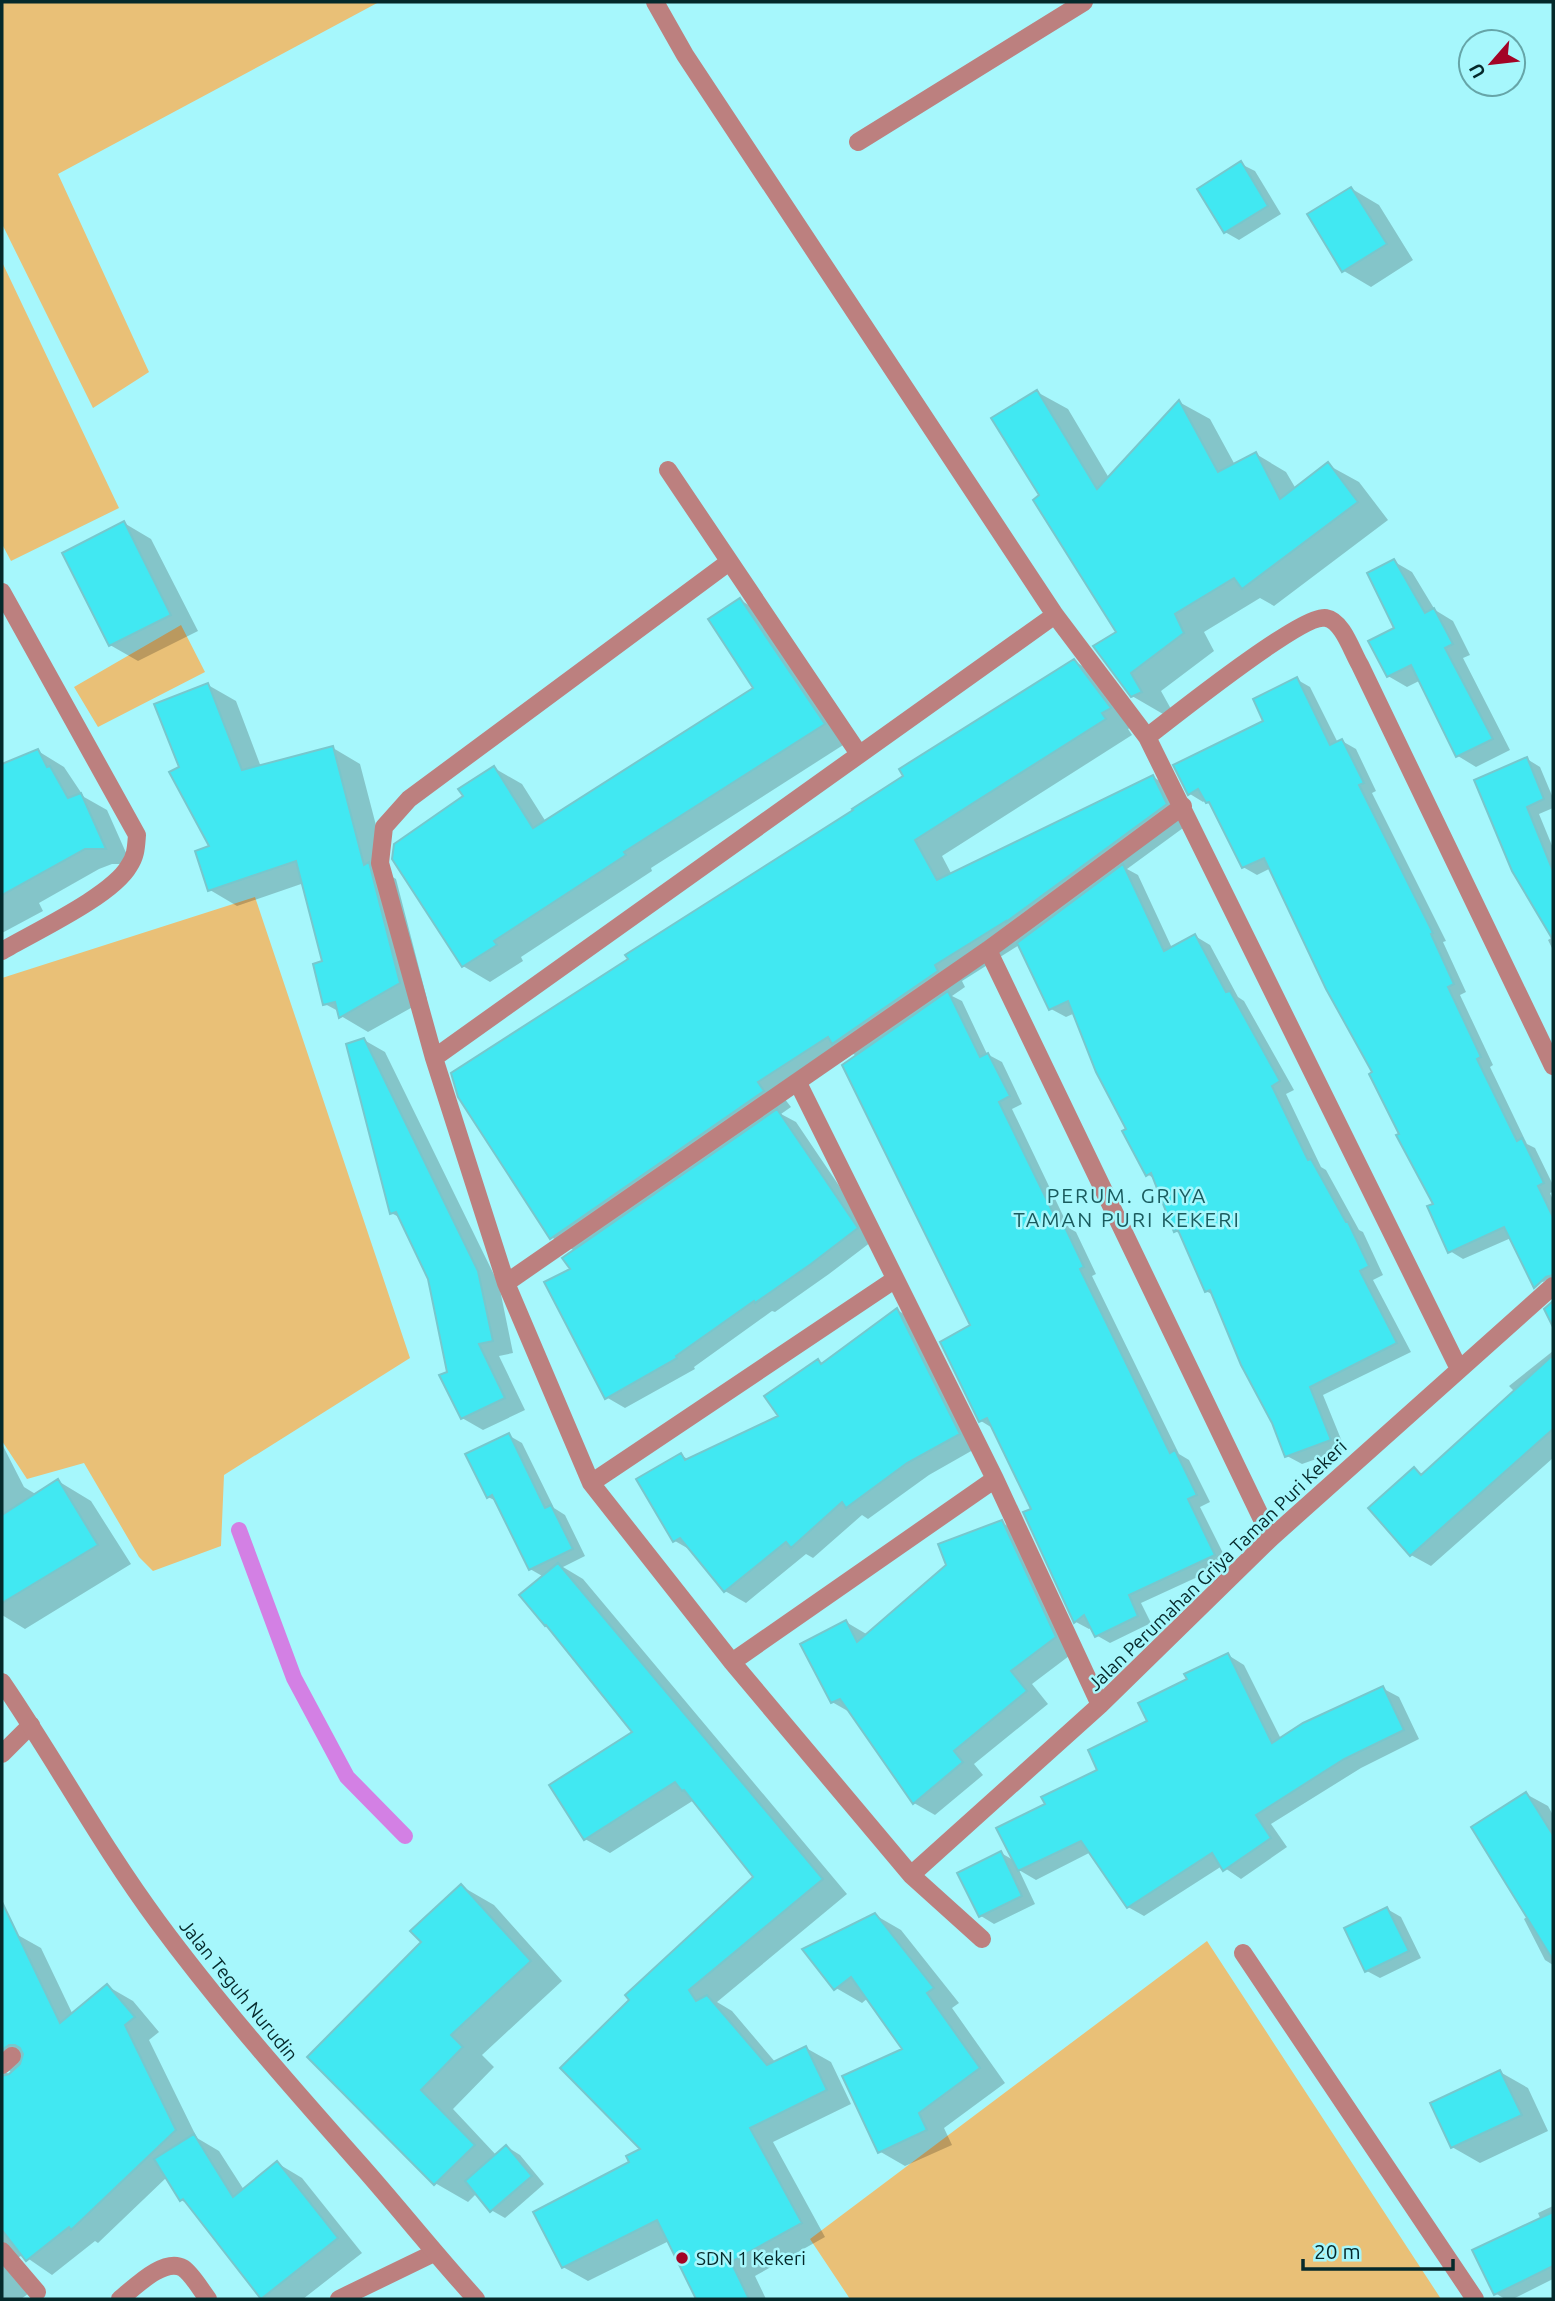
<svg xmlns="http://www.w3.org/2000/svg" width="1555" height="2301" viewBox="0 0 1555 2301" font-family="Ubuntu,sans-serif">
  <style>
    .green { fill: #e9c077 }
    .shadow { fill: #0003 }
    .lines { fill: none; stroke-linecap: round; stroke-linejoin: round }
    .stream { stroke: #d380e4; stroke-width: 16 }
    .building { fill: #41e8f2; stroke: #77c7cd; stroke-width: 2 }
    .minor { stroke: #bc807f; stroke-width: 18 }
    .tertiary { stroke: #bc807f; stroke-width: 18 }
    .poi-dot { fill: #a30426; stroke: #a6f7fc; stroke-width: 2.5 }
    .labels { text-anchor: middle; stroke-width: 5; stroke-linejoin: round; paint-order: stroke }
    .street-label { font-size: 19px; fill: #05292b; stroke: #a6f7fc }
    .poi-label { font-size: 19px; fill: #05292b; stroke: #a6f7fc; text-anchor: start }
    .neighbourhood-label { font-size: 21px; letter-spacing: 2px; fill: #1a5b5e; stroke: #a6f7fc }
  </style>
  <rect width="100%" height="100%" fill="#a6f7fc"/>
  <path class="green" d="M 2,2 L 379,2 L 58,174 L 149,372 L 93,408 L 2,224 Z
    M 2,262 L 119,508 L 11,561 L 2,544 Z
    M 181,625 L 205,672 L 98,727 L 74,687 Z
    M 255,897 L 410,1358 L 224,1475 L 221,1546 L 153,1571 L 139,1557 L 84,1463 L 27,1479 L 2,1441 L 2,978 Z
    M 1207,1941 L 1441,2299 L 850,2299 L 810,2239 Z"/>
  <path class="shadow" d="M 1241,164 L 1255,171 L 1281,214 L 1239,240 L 1225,232 Z
    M 1352,189 L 1379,205 L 1413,260 L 1371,287 L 1344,271 Z
    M 1037,392 L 1068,409 L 1109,478 L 1179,402 L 1210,419 L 1235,465 L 1256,454 L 1286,472 L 1296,489 L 1328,465 L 1359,482 L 1388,520 L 1274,606 L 1260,598 L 1204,632 L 1214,651 L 1161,691 L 1171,709 L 1163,714 L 1132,696 L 1118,633 L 1042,495 Z
    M 124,523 L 151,539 L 198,631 L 138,661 L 110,645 Z
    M 1393,561 L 1412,572 L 1435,610 L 1453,621 L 1470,655 L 1463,658 L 1510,750 L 1476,767 L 1458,756 L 1421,680 L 1407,687 L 1388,676 L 1396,629 Z
    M 740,600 L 768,616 L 851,740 L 651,868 L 652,871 L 521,957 L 523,961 L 490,982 L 463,966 L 465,797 L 494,768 L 522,784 L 546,822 L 755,689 Z
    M 1074,661 L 1101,677 L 1137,724 L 1128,729 L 1132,735 L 942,856 L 952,875 L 1153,777 L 1180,793 L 1194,820 L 1127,869 L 1138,875 L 1172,948 L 1195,936 L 1210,945 L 1238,997 L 1244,1001 L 1294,1090 L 1286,1094 L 1321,1167 L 1326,1170 L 1359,1230 L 1363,1232 L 1383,1275 L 1373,1280 L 1411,1352 L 1323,1395 L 1345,1449 L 1302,1464 L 1287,1456 L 1215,1296 L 1206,1291 L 1181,1234 L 1175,1231 L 1155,1179 L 1147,1174 L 1075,1013 L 1066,1017 L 1051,1009 L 1019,945 L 962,981 L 965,987 L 952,996 L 962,1001 L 987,1054 L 1002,1062 L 1022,1104 L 1012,1109 L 1069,1228 L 1076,1232 L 1096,1274 L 1092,1276 L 1179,1454 L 1189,1460 L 1210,1502 L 1200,1507 L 1228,1563 L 1141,1603 L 1151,1623 L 1110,1643 L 1096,1635 L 1092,1627 L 1089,1629 L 1076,1622 L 1034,1510 L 994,1429 L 981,1421 L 972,1326 L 857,1056 L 853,1054 L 784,1098 L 791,1107 L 781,1114 L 796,1122 L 875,1239 L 829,1274 L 775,1312 L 772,1311 L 694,1367 L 695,1369 L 625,1408 L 606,1397 L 572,1269 L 575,1251 L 551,1237 L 856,811 Z
    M 1296,679 L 1310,687 L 1338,743 L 1342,741 L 1356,749 L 1376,791 L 1372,793 L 1446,941 L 1443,942 L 1466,992 L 1460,995 L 1493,1065 L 1490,1067 L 1527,1144 L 1535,1148 L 1553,1185 L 1553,1192 L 1550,1193 L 1553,1200 L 1553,1277 L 1543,1282 L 1529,1274 L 1511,1238 L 1463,1259 L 1450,1251 L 1435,1205 L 1375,1073 L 1271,868 L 1257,875 L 1243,867 L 1213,806 L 1206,800 L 1203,802 L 1190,794 L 1176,766 L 1266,722 Z
    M 208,685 L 236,701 L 261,767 L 333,748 L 360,764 L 389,875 L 396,879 L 427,999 L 368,1032 L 341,1016 L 340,1012 L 325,1004 L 324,963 L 304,883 L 237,906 L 210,890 L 211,847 L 181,768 Z
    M 38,751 L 64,767 L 84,797 L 107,810 L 131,864 L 112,864 L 99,869 L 39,903 L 43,911 L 2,933 L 2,765 Z
    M 1527,759 L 1540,767 L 1553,798 L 1553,808 L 1539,814 L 1553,848 L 1553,950 L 1548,940 L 1553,937 L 1514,870 Z
    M 364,1040 L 385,1052 L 499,1285 L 513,1353 L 499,1356 L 525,1410 L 483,1430 L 462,1418 L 449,1373 L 429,1279 L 401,1218 L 391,1213 Z
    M 897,1310 L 918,1322 L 980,1446 L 929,1475 L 868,1519 L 862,1515 L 813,1558 L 806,1554 L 746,1603 L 725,1591 L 694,1552 L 675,1541 L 681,1455 L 689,1460 L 781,1416 L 818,1361 L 824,1364 Z
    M 1553,1351 L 1553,1458 L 1431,1566 L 1411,1555 L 1370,1509 L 1414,1469 L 1424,1475 L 1515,1392 L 1509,1386 Z
    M 508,1435 L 522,1443 L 554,1508 L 565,1515 L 585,1556 L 563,1567 L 583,1579 L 847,1894 L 717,2002 L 732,2011 L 776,2063 L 806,2048 L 831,2062 L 851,2104 L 773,2142 L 825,2237 L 755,2276 L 766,2299 L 698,2299 L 669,2241 L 588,2281 L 563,2267 L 631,2163 L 643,2149 L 631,2000 L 756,1877 L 694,1800 L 610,1853 L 585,1839 L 635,1732 L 551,1628 L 546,1625 L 544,1577 L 530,1569 L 498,1502 L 488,1497 Z
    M 2,1444 L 24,1487 L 37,1495 L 58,1481 L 91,1501 L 131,1564 L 25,1629 L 2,1615 Z
    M 1001,1522 L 1023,1535 L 1077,1650 L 1032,1684 L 1048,1704 L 974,1764 L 983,1775 L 935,1815 L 914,1803 L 853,1714 L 832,1702 L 846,1622 L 868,1635 Z
    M 1228,1655 L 1244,1665 L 1281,1739 L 1382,1688 L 1399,1697 L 1419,1739 L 1361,1768 L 1271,1824 L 1287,1847 L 1241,1879 L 1222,1866 L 1144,1916 L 1128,1907 L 1091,1852 L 1036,1880 L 1019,1870 L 1035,1904 L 994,1924 L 981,1916 L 1001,1853 L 1015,1861 L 1047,1805 L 1100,1771 L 1189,1680 Z
    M 1526,1794 L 1548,1806 L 1553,1815 L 1553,1965 L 1545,1960 L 1524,1919 L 1528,1916 Z
    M 461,1886 L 494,1905 L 562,1981 L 482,2055 L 494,2067 L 453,2109 L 497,2156 L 507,2147 L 520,2155 L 544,2184 L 505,2218 L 491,2210 L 477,2193 L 468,2202 L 435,2183 L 310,2057 L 423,1942 Z
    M 1387,1909 L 1401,1917 L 1421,1958 L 1380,1978 L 1367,1971 Z
    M 875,1915 L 901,1930 L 959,2003 L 952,2008 L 1005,2083 L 944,2128 L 952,2145 L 905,2166 L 879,2151 L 905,2050 L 868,1998 L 862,2003 L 836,1988 Z
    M 16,1934 L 41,1948 L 73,2015 L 107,1986 L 133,2001 L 159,2032 L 149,2040 L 197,2138 L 219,2151 L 244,2190 L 277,2163 L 302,2178 L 362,2253 L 303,2299 L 265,2299 L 188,2204 L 181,2200 L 167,2177 L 98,2243 L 95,2241 L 52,2275 L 23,2255 L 19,2257 L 16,2269 L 32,2291 L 21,2299 L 2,2299 L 2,2070 L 10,2075 L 13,2073 L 2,2066 L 2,1941 Z
    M 1500,2072 L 1528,2088 L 1548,2131 L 1480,2163 L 1452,2147 Z
    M 1553,2206 L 1553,2279 L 1513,2299 L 1505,2299 L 1495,2293 L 1541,2220 L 1538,2213 Z"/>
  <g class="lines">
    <path class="stream" d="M 239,1530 L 294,1678 L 347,1777 L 405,1836"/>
  </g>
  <path class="building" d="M 1241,161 L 1268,206 L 1224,233 L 1197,189 Z
    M 1351,187 L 1387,244 L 1342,272 L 1307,214 Z
    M 1037,390 L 1097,489 L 1179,400 L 1218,472 L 1256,452 L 1280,499 L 1328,462 L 1358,502 L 1242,589 L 1234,578 L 1175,614 L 1184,633 L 1131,673 L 1142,692 L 1131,697 L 1093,646 L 1116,632 L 1033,500 L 1039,495 L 991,418 Z
    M 124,521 L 171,615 L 109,646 L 62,553 Z
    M 1394,559 L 1425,613 L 1434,608 L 1453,644 L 1445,648 L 1493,739 L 1456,757 L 1411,665 L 1387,677 L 1368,641 L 1394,628 L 1367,573 Z
    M 740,598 L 825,724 L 624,852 L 626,855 L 494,941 L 497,945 L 462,967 L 392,859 L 394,844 L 463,796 L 458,789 L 494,766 L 533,828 L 753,688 L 708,619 Z
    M 1074,659 L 1111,708 L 1102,713 L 1106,719 L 915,840 L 937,880 L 1153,775 L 1167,804 L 1006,922 L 1006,921 L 935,965 L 938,971 L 832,1044 L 828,1037 L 758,1082 L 764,1091 L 550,1239 L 458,1097 L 451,1073 L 628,959 L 625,955 L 853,810 L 852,809 L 903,776 L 899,769 Z
    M 1297,677 L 1330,745 L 1342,739 L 1364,783 L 1359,785 L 1433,933 L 1431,934 L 1454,984 L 1448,987 L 1481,1057 L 1477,1059 L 1517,1141 L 1522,1138 L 1544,1183 L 1538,1186 L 1553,1217 L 1553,1275 L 1546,1277 L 1534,1288 L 1504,1227 L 1448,1253 L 1427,1206 L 1433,1204 L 1396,1135 L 1399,1134 L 1369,1074 L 1372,1072 L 1326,989 L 1264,858 L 1242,868 L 1209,802 L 1206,803 L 1198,789 L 1188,795 L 1173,765 L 1263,721 L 1253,699 Z
    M 208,683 L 242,770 L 333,746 L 364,865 L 369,862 L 400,983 L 339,1018 L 335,1002 L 323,1005 L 313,964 L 322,961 L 296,861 L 208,891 L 195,851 L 209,846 L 169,772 L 179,767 L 154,704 Z
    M 38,749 L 47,767 L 50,766 L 68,798 L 81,793 L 106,849 L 85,849 L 2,895 L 2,764 Z
    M 1527,757 L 1544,799 L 1527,807 L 1553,871 L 1553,940 L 1512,871 L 1474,780 Z
    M 1123,864 L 1164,951 L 1195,934 L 1226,992 L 1230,991 L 1280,1081 L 1272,1086 L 1308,1160 L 1311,1159 L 1346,1222 L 1348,1222 L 1369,1266 L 1360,1271 L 1397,1343 L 1310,1387 L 1331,1440 L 1285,1457 L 1272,1423 L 1241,1365 L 1210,1290 L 1205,1292 L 1178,1230 L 1174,1232 L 1151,1173 L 1146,1176 L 1122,1131 L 1126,1129 L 1096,1072 L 1068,1001 L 1049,1010 L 1017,943 Z
    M 948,991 L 980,1057 L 988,1053 L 1010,1096 L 999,1102 L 1059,1225 L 1063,1223 L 1084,1267 L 1080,1269 L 1170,1453 L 1175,1450 L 1197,1495 L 1188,1499 L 1215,1555 L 1129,1595 L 1138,1616 L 1095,1637 L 1084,1615 L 1074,1623 L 1023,1512 L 1031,1509 L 987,1418 L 979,1422 L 940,1342 L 970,1325 L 842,1065 Z
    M 364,1038 L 478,1271 L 493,1341 L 479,1344 L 505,1398 L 461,1419 L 439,1375 L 447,1372 L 428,1279 L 396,1212 L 390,1214 L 346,1044 Z
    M 777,1109 L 858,1228 L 811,1264 L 755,1303 L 754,1301 L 676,1356 L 677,1358 L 605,1399 L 544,1282 L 570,1269 L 562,1258 Z
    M 1553,1301 L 1553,1327 L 1544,1309 Z
    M 897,1308 L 960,1434 L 907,1463 L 846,1508 L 842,1502 L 791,1548 L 786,1542 L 724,1592 L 680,1538 L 673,1542 L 636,1479 L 681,1453 L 685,1460 L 778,1416 L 764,1396 L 818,1359 L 821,1364 Z
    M 1553,1355 L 1553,1429 L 1410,1556 L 1368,1508 L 1414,1467 L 1421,1475 Z
    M 509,1433 L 545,1508 L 551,1505 L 573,1549 L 529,1570 L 492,1495 L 487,1498 L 465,1454 Z
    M 58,1479 L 98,1545 L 2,1603 L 2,1515 Z
    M 1002,1520 L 1056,1637 L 1011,1671 L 1027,1691 L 954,1751 L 963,1762 L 913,1804 L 840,1699 L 831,1703 L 800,1644 L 846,1620 L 857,1642 L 946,1565 L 938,1544 Z
    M 558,1563 L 823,1879 L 689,1990 L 696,2001 L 707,1995 L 767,2065 L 806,2046 L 827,2090 L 750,2128 L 802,2223 L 731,2262 L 749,2299 L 696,2299 L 657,2220 L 562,2268 L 533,2212 L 629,2162 L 626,2156 L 640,2149 L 560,2068 L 629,2000 L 625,1995 L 753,1877 L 684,1790 L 682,1791 L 675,1782 L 584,1840 L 549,1785 L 632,1732 L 546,1625 L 545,1626 L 519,1595 Z
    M 1228,1653 L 1272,1743 L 1303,1723 L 1383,1686 L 1404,1730 L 1344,1759 L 1256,1815 L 1271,1838 L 1223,1871 L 1212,1853 L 1127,1908 L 1081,1841 L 1018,1871 L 996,1828 L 1045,1804 L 1041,1797 L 1097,1770 L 1088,1750 L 1147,1721 L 1138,1703 L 1187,1679 L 1184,1674 Z
    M 1526,1792 L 1553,1835 L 1553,1960 L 1471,1827 Z
    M 1001,1851 L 1022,1896 L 979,1917 L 957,1873 Z
    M 461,1884 L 531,1961 L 451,2035 L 463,2047 L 421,2090 L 475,2145 L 434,2185 L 307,2057 L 421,1942 L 410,1931 Z
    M 2,1902 L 60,2023 L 107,1984 L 135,2017 L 125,2025 L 176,2130 L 71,2230 L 69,2227 L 26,2261 L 2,2230 L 2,2076 L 9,2074 L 20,2064 L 23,2054 L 20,2048 L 15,2045 L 9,2045 L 2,2050 Z
    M 1387,1907 L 1409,1951 L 1365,1972 L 1344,1928 Z
    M 875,1913 L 934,1988 L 927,1993 L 980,2068 L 919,2113 L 927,2130 L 878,2153 L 842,2076 L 902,2049 L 851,1977 L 834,1990 L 802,1949 Z
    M 1500,2070 L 1522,2115 L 1451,2148 L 1430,2103 Z
    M 194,2134 L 233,2197 L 277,2161 L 338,2238 L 261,2299 L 183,2199 L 180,2201 L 154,2159 Z
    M 506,2145 L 532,2176 L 490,2212 L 465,2181 Z
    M 1553,2212 L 1553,2266 L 1494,2295 L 1472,2250 Z"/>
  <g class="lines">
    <path class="minor" d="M 655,2 L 685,55 L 1055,615 L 1147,737 L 1459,1369
      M 858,142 L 1084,2
      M 668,470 L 859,754
      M 729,562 L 409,799 L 384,827 L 380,863 L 434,1058 L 506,1283 L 591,1483 L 732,1662 L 911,1875 L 982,1939
      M 2,592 L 137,835 C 136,847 136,856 129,866 C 112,896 34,932 2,951
      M 1147,737 C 1173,717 1303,613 1326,618 C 1343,621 1352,652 1360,665 L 1553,1066
      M 988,950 L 1271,1538
      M 434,1058 L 1055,615
      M 798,1083 L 995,1479 L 1100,1705
      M 506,1283 L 988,950 L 1183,806
      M 591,1483 L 894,1280
      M 732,1662 L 995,1479
      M 2,1754 L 31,1725
      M 911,1875 L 1100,1705 L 1271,1538 L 1553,1286
      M 1243,1953 L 1475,2299
      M 2,2065 L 12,2056
      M 2,2251 L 37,2292
      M 120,2299 C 134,2288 164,2257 183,2268 C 192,2274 201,2290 208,2299
      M 339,2299 L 434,2253"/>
    <path class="tertiary" d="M 2,1682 C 56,1761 101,1845 158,1922 C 220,2006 289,2084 358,2162 C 398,2207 435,2254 476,2299"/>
  </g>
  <circle class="poi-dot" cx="682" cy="2258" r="7"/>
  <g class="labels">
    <g class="street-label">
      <text transform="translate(1217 1565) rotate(-44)" y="7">Jalan Perumahan Griya Taman Puri Kekeri</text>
      <text transform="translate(239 1990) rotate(51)" y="7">Jalan Teguh Nurudin</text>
    </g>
    <g class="poi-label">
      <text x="696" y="2265">SDN 1 Kekeri</text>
    </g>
    <g class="neighbourhood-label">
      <text x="1127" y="1203">PERUM. GRIYA<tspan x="1127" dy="24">TAMAN PURI KEKERI</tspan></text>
    </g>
  </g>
  <rect width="1555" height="2301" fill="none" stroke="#05292b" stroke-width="7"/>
  <g transform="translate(1492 63) rotate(242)"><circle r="33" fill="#a6f7fc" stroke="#66a5a8" stroke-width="2"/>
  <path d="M0-5L12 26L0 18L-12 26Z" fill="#a30426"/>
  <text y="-10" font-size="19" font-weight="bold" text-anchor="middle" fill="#05292b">U</text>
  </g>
  <path d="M1303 2259v10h150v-10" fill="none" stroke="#05292b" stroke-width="3.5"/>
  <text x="1314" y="2259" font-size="21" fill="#05292b" stroke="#a6f7fc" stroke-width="5" paint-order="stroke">20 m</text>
</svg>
